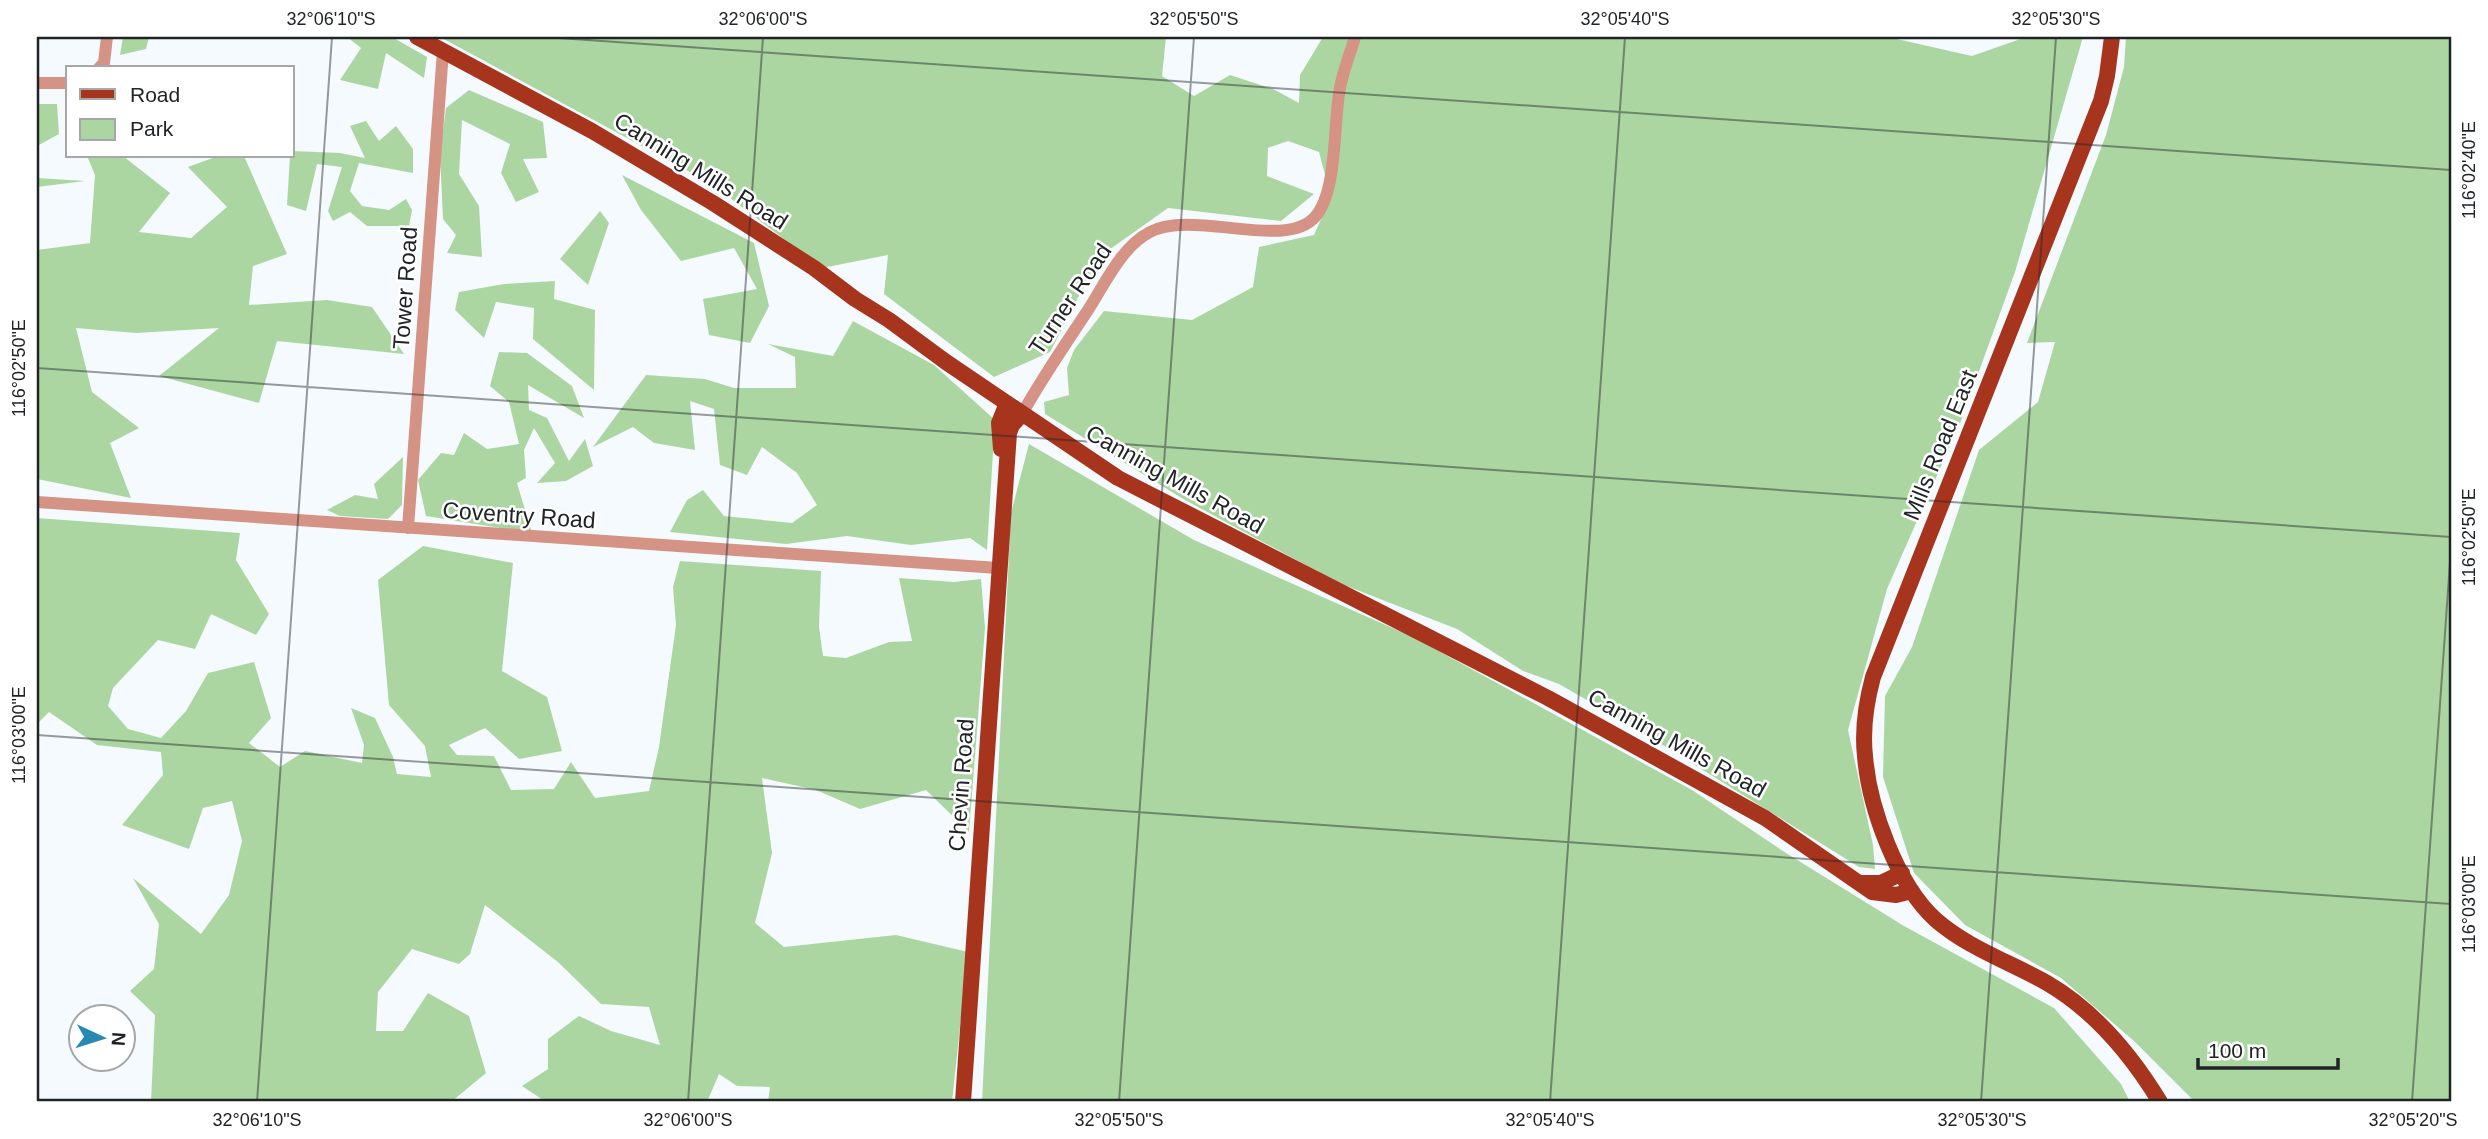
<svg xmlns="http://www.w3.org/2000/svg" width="2488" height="1139" viewBox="0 0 2488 1139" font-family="Arial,sans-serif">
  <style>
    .green { fill: #acd6a1 }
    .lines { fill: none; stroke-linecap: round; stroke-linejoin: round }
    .minor { stroke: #d49385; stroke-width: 12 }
    .major { stroke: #a7351e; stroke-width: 16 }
    .ticks { fill: none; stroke: #212427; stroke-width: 2; stroke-opacity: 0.45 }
    .labels { text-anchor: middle; stroke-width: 5; stroke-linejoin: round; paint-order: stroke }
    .street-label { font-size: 23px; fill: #212427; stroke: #fff }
    .neatline { fill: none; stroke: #212427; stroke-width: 2.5 }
    .ticks-label { font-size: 18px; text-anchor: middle; fill: #212427 }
  </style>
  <rect width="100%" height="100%" fill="#f5faff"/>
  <path class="green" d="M 123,37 L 149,37 L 146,49 L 120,55 Z
    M 347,37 L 392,37 L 427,57 L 424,78 L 386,53 L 378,89 L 340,80 L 361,48 Z
    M 440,37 L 1166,37 L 1162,76 L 1194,96 L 1230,75 L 1273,89 L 1299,103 L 1300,75 L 1323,37 L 1888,37 L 1972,56 L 2026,37 L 2083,37 L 2015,272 L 1961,421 L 1887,589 L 1848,730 L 1873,845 L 1875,869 L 1859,867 L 1632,726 L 1559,684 L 1523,671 L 1457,629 L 1339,583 L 1185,500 L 1045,414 L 1044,402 L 1069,395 L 1067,368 L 1074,350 L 1104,311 L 1192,320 L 1253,287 L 1259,247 L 1314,235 L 1331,197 L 1319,152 L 1288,141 L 1268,148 L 1267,176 L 1314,194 L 1281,221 L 1168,208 L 1099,257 L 1050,352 L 994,377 L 884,294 L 888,255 L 822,268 L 712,184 Z
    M 2126,37 L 2451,37 L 2451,1102 L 2195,1102 L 2134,1041 L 2061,978 L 1965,925 L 1914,873 L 1883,777 L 1885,696 L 1912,647 L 1979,450 L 2038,402 L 2055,342 L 2027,343 L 2106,135 L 2124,67 Z
    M 469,90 L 543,122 L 547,158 L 523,159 L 539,192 L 516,202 L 501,173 L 510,144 L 462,120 L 459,174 L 479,206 L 482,257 L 447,253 L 456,235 L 443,219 L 440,154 L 446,108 Z
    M 37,104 L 57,104 L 59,134 L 37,146 Z
    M 366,121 L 379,141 L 396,126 L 413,149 L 413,173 L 359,163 L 350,191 L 362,206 L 389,210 L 406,199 L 412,210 L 409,226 L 367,226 L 350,212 L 333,221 L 328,211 L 342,167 L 317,164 L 306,211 L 287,205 L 290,156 L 292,156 L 292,151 L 340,153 L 365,158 L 350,126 Z
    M 87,156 L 123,156 L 170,193 L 139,232 L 191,238 L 227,207 L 188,167 L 218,156 L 244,156 L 287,254 L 253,266 L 249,305 L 327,300 L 372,307 L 404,354 L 277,341 L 259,403 L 159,376 L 219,328 L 136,333 L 76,328 L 92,392 L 139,428 L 110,443 L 131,498 L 37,479 L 37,250 L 90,243 L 95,175 Z
    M 622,175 L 754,243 L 769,306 L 750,343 L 709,335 L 703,299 L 757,289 L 734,248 L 681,261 L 641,210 Z
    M 37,178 L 85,181 L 37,187 Z
    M 600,211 L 609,223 L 588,285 L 560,259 Z
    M 555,281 L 554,299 L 595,310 L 594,390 L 533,339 L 534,308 L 496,302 L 484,338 L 455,310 L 459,292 L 504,284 Z
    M 853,321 L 934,365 L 995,420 L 987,550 L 970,538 L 911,545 L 847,536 L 786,544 L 670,532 L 687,500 L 703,490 L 724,516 L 792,523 L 817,505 L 797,473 L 762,447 L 747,475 L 720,465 L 714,409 L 690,401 L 695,450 L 654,443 L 633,427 L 593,447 L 646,375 L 705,379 L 734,388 L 796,388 L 795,357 L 768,344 L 833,356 Z
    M 499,352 L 527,353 L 572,386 L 584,418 L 528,385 L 529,410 L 547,418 L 569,461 L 585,439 L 593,466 L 566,481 L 537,483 L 555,463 L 534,428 L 524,450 L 526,478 L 517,483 L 532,533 L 426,516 L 418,480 L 441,453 L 454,455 L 464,433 L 487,449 L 519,444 L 509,402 L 490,386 Z
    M 1029,444 L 1194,540 L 1415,638 L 1692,790 L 1786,853 L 1904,926 L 2054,1008 L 2121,1084 L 2130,1102 L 982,1102 L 1011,513 Z
    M 403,457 L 402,505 L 388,519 L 340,516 L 327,510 L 355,495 L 378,499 L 374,484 Z
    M 37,518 L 240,533 L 236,560 L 269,614 L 256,635 L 211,614 L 195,649 L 158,640 L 113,688 L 108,706 L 128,729 L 161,738 L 186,711 L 208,673 L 254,662 L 271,718 L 249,743 L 280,767 L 305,751 L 362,763 L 364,745 L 351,708 L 375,718 L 393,757 L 397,774 L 431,777 L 425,746 L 389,705 L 378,580 L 423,546 L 513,563 L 502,671 L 547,697 L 562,751 L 519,759 L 485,728 L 449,745 L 457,755 L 494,756 L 511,790 L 554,789 L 571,762 L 595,798 L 649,791 L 659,747 L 676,625 L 673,587 L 680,561 L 821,571 L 819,627 L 823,656 L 846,658 L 889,642 L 912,641 L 899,578 L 954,582 L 981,579 L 985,628 L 969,832 L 926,790 L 860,809 L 816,790 L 762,778 L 772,853 L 755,923 L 784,947 L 896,935 L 968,952 L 952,1102 L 768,1102 L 770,1087 L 737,1086 L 719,1074 L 707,1102 L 546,1102 L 522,1086 L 548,1069 L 548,1039 L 579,1016 L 611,1031 L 660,1045 L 649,1007 L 601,1004 L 558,962 L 485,905 L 470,954 L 459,964 L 412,949 L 378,992 L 376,1031 L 403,1031 L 428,993 L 469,1016 L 486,1073 L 451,1102 L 151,1102 L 155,1015 L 130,991 L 154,969 L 159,924 L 133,878 L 201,934 L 229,895 L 242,841 L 232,801 L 203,808 L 189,849 L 122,825 L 163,775 L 161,752 L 97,745 L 49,712 L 37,724 Z"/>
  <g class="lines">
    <path class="minor" d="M 99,68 L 104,63 L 107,37
      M 37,83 L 68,83
      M 1022,414 C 1042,378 1065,345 1088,310 C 1105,284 1121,247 1150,232 C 1193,209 1285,251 1315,217 C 1338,191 1333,123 1340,88 C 1343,71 1350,54 1355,37
      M 37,502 L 998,568
      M 408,528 L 443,51"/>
    <path class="major" d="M 417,37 L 592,131 L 713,203 L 814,268 L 855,299 L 889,320 L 946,362 L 1118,478 L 1548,698 L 1765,818 L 1872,892 L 1896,895 L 1912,891
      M 2112,37 L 2107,76 L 2101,101 L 1873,677 C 1866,703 1862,729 1865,756 C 1869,807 1897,885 1936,920 C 1968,948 2010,962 2047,983 C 2095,1011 2132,1056 2160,1102
      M 1001,449 L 999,423 L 1007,403
      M 1861,883 L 1881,883 L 1902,873
      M 963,1102 L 1009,433 L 1012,425 L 1022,414"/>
  </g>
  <path class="ticks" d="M 544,37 L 2451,170M 37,368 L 2451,537M 37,735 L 2451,904M 37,1102 L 38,1102M 257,1102 L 332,37M 688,1102 L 763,37M 1119,1102 L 1194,37M 1550,1102 L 1625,37M 1981,1102 L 2056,37M 2412,1102 L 2451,548"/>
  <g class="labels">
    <g class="street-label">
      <text transform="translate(701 171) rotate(32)" y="8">Canning Mills Road</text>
      <text transform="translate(405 288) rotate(-86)" y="8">Tower Road</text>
      <text transform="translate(1070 299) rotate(-56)" y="8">Turner Road</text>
      <text transform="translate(1940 445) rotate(-68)" y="8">Mills Road East</text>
      <text transform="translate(1175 479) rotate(29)" y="8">Canning Mills Road</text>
      <text transform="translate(519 515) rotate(4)" y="8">Coventry Road</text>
      <text transform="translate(1677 743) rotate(29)" y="8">Canning Mills Road</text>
      <text transform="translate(961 785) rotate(-86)" y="8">Chevin Road</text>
    </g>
  </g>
  <rect width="2488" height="1139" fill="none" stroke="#ffffff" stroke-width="77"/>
  <rect x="66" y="66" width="228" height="91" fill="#ffffff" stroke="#a6a7a9" stroke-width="2"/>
  <rect x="80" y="89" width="35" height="10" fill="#a7351e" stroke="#a6a7a9" stroke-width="2"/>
  <text x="130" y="102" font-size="21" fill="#212427">Road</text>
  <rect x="80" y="119" width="35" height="21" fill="#acd6a1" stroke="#a6a7a9" stroke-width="2"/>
  <text x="130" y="136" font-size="21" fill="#212427">Park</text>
  <g transform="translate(102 1038) rotate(94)"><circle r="33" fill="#ffffff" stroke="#a6a7a9" stroke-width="2"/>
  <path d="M0-5L12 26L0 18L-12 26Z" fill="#2688b3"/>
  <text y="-10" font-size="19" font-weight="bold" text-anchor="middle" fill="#212427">N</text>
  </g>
  <path d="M2198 1058v10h140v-10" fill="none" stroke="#212427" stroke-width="3.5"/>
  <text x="2208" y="1058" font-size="21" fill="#212427" stroke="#ffffff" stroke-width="5" paint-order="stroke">100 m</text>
  <rect x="38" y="38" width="2412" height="1062" class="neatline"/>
  <g class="ticks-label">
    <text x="331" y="25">32°06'10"S</text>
    <text x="763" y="25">32°06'00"S</text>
    <text x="1194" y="25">32°05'50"S</text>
    <text x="1625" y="25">32°05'40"S</text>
    <text x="2056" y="25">32°05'30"S</text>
    <text transform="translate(2469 170) rotate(-90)" y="6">116°02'40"E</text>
    <text transform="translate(19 368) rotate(-90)" y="6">116°02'50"E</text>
    <text transform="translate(2469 537) rotate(-90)" y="6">116°02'50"E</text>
    <text transform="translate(19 735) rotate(-90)" y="6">116°03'00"E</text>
    <text transform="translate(2469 904) rotate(-90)" y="6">116°03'00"E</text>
    <text x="257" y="1126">32°06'10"S</text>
    <text x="688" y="1126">32°06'00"S</text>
    <text x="1119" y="1126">32°05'50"S</text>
    <text x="1550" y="1126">32°05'40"S</text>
    <text x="1982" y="1126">32°05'30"S</text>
    <text x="2413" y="1126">32°05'20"S</text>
  </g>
</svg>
